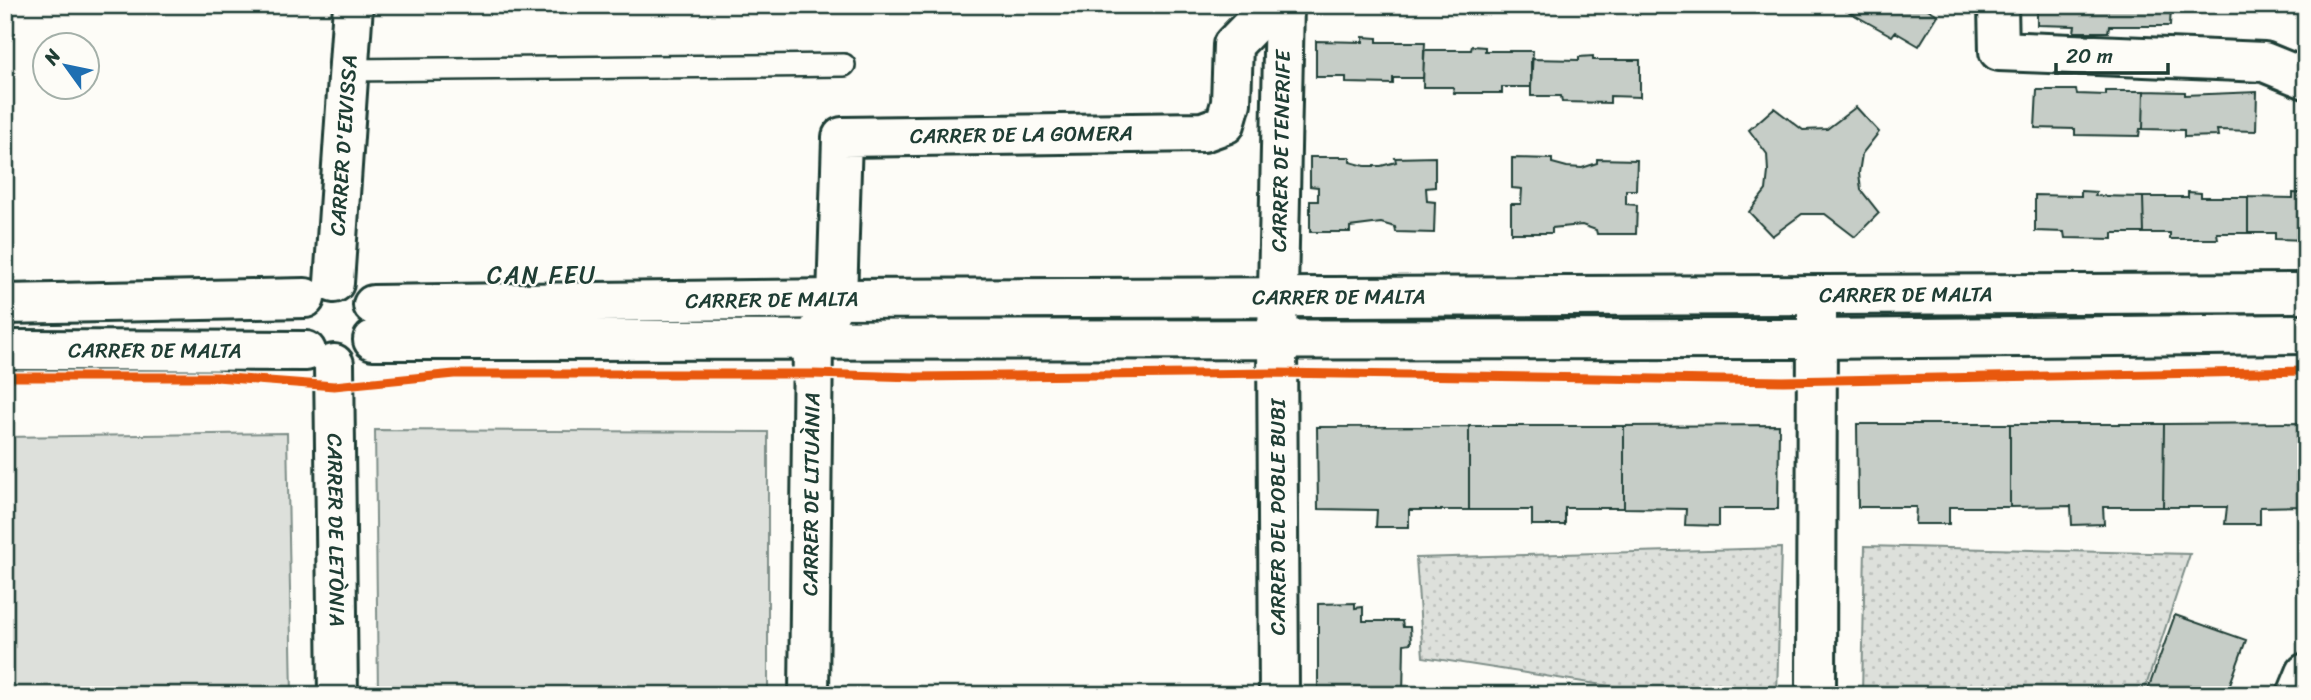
<svg xmlns="http://www.w3.org/2000/svg" width="2311" height="700" viewBox="0 0 2311 700" font-family="Sriracha,sans-serif">
  <style>
    .green { fill: #dde0db; stroke: #7e8e88; stroke-width: 2 }
    .park { fill: url(#park-dots); stroke: #7e8e88; stroke-width: 2 }
    .building { fill: #c6cdc7; stroke: #1f3d34; stroke-width: 2 }
    .lines { fill: none; stroke-linecap: round; stroke-linejoin: round }
    .lane-casing { stroke: #1f3d34; stroke-width: 26 }
    .street-casing { stroke: #1f3d34; stroke-width: 44 }
    .lane { stroke: #fdfcf7; stroke-width: 21 }
    .street { stroke: #fdfcf7; stroke-width: 38 }
    .cycleway-casing { stroke: #fdfcf7; stroke-width: 13 }
    .cycleway { stroke: #e8590c; stroke-width: 9 }
    .labels { text-anchor: middle; stroke-width: 5; stroke-linejoin: round; paint-order: stroke }
    .street-label { font-size: 21px; fill: #1f3d34; stroke: #fdfcf7 }
    .quarter-label { font-size: 24px; letter-spacing: 2px; fill: #1f3d34; stroke: #fdfcf7 }
  </style>
  <defs>
    <pattern id="park-dots" width="8" height="8" patternUnits="userSpaceOnUse" patternTransform="scale(1.75)"><rect width="8" height="8" fill="#dde0db"/><path d="M2 2h.1M6 6h.1" fill="none" stroke="#bdc1bd" stroke-width="1.8" stroke-linecap="round"/></pattern>
  </defs>
  <rect width="100%" height="100%" fill="#fdfcf7"/>
  <filter id="ink" filterUnits="userSpaceOnUse"><feTurbulence type="fractalNoise" baseFrequency=".0143" numOctaves="2"/><feDisplacementMap in="SourceGraphic" scale="14" xChannelSelector="R" yChannelSelector="G"/><feConvolveMatrix kernelMatrix="1 2 1 2 8 2 1 2 1" color-interpolation-filters="sRGB"/></filter>
  <g filter="url(#ink)">
    <path class="green" d="M 375,430 L 768,432 L 768,695 L 378,695 Z
      M 287,433 L 292,695 L 5,695 L 5,437 Z"/>
    <path class="park" d="M 1865,546 L 2190,554 L 2143,695 L 1862,695 Z
      M 1781,548 L 1777,695 L 1667,695 L 1423,657 L 1416,558 Z"/>
    <path class="building" d="M 1849,5 L 1921,5 L 1938,15 L 1919,46 L 1895,32 L 1892,36 L 1849,12 L 1852,7 Z
      M 2037,5 L 2171,5 L 2170,26 L 2109,26 L 2108,32 L 2074,32 L 2075,26 L 2037,25 Z
      M 1363,37 L 1377,38 L 1377,42 L 1425,42 L 1423,78 L 1393,78 L 1393,84 L 1346,83 L 1346,77 L 1316,77 L 1316,41 L 1363,42 Z
      M 1472,46 L 1485,47 L 1485,51 L 1533,51 L 1531,87 L 1502,87 L 1502,93 L 1454,93 L 1453,87 L 1423,87 L 1424,50 L 1471,50 Z
      M 1593,56 L 1593,60 L 1640,60 L 1640,97 L 1610,96 L 1610,103 L 1562,102 L 1561,96 L 1531,96 L 1531,59 L 1579,60 L 1579,57 Z
      M 2037,90 L 2076,90 L 2077,94 L 2106,95 L 2106,91 L 2144,91 L 2143,129 L 2140,129 L 2139,136 L 2075,135 L 2075,129 L 2035,128 Z
      M 2144,91 L 2185,92 L 2185,95 L 2257,92 L 2256,131 L 2217,130 L 2218,136 L 2184,137 L 2184,130 L 2143,129 Z
      M 1856,107 L 1879,132 L 1862,154 L 1859,173 L 1861,190 L 1879,213 L 1855,237 L 1825,214 L 1802,214 L 1772,236 L 1749,212 L 1766,190 L 1768,172 L 1767,154 L 1749,130 L 1774,108 L 1803,130 L 1827,129 Z
      M 1310,157 L 1350,157 L 1350,162 L 1365,166 L 1381,166 L 1396,162 L 1395,158 L 1435,157 L 1435,187 L 1426,188 L 1427,201 L 1435,202 L 1434,233 L 1396,232 L 1395,227 L 1381,223 L 1350,227 L 1350,232 L 1310,232 L 1310,201 L 1318,201 L 1318,187 L 1310,186 Z
      M 1512,158 L 1552,159 L 1552,163 L 1567,167 L 1582,168 L 1597,163 L 1597,159 L 1637,160 L 1636,190 L 1626,190 L 1626,204 L 1637,205 L 1636,234 L 1597,234 L 1596,230 L 1582,225 L 1552,228 L 1552,233 L 1511,233 L 1511,204 L 1521,204 L 1522,189 L 1512,188 Z
      M 2081,191 L 2096,192 L 2095,196 L 2143,197 L 2144,233 L 2113,233 L 2113,239 L 2065,238 L 2064,232 L 2035,231 L 2035,195 L 2081,196 Z
      M 2188,192 L 2201,193 L 2201,197 L 2248,197 L 2248,233 L 2217,233 L 2218,239 L 2170,239 L 2170,233 L 2144,233 L 2143,197 L 2188,197 Z
      M 2293,193 L 2306,194 L 2306,240 L 2275,239 L 2275,233 L 2248,233 L 2248,197 L 2293,198 Z
      M 2306,423 L 2306,506 L 2260,507 L 2260,524 L 2225,524 L 2227,507 L 2163,507 L 2164,424 Z
      M 1857,424 L 2010,424 L 2010,507 L 1949,507 L 1949,524 L 1915,524 L 1916,507 L 1858,507 Z
      M 2010,424 L 2164,424 L 2163,507 L 2103,507 L 2104,524 L 2072,525 L 2071,506 L 2010,507 Z
      M 1779,425 L 1778,509 L 1719,509 L 1719,526 L 1685,525 L 1686,509 L 1624,508 L 1624,426 Z
      M 1469,426 L 1624,426 L 1624,508 L 1565,508 L 1565,525 L 1532,525 L 1532,510 L 1469,510 Z
      M 1469,426 L 1469,510 L 1409,510 L 1409,527 L 1376,527 L 1377,510 L 1318,509 L 1317,427 Z
      M 1355,603 L 1355,608 L 1363,607 L 1363,621 L 1402,621 L 1403,627 L 1410,627 L 1411,643 L 1404,644 L 1403,695 L 1318,695 L 1318,604 Z
      M 2175,615 L 2246,640 L 2226,695 L 2146,695 Z"/>
    <g class="lines">
      <g class="lane-casing">
        <path id="lane" d="M 348,70 L 844,65"/>
      </g>
      <g class="street-casing">
        <g id="street">
          <path d="M 1998,5 L 1999,51 L 2264,62 L 2306,79"/>
          <path id="s1" d="M 334,283 L 353,5"/>
          <path d="M 5,304 L 305,298"/>
          <path id="s2" d="M 373,305 L 837,299 L 2306,293"/>
          <path d="M 373,340 L 1816,339 L 2306,334"/>
          <path id="s3" d="M 5,350 L 306,351"/>
          <path id="s4" d="M 334,364 L 338,695"/>
          <path id="s5" d="M 809,695 L 813,341 L 837,299 L 842,137 L 1203,132 L 1225,124 L 1231,103 L 1233,45 L 1272,5"/>
          <path id="s6" d="M 1279,695 L 1277,339 L 1284,5"/>
          <path d="M 1816,695 L 1817,312"/>
          <path d="M 2297,695 L 2306,673"/>
        </g>
      </g>
      <use href="#lane" class="lane"/>
      <use href="#street" class="street"/>
      <g class="cycleway-casing">
        <path id="cycleway" d="M 5,377 L 216,377 L 334,386 L 454,374 L 813,374 L 916,377 L 1277,373 L 1783,381 L 2306,371"/>
      </g>
      <use href="#cycleway" class="cycleway"/>
    </g>
  </g>
  <g class="labels">
    <g class="street-label">
      <text dy="7" stroke="none"><textPath href="#s5" startOffset="744">CARRER DE LA GOMERA</textPath></text>
      <text dy="7" stroke="none"><textPath href="#s1" startOffset="138">CARRER D'EIVISSA</textPath></text>
      <text dy="7" stroke="none"><textPath href="#s6" startOffset="544">CARRER DE TENERIFE</textPath></text>
      <text dy="7" stroke="none"><textPath href="#s2" startOffset="1533">CARRER DE MALTA</textPath></text>
      <text dy="7" stroke="none"><textPath href="#s2" startOffset="966">CARRER DE MALTA</textPath></text>
      <text dy="7" stroke="none"><textPath href="#s2" startOffset="399">CARRER DE MALTA</textPath></text>
      <text dy="7" stroke="none"><textPath href="#s3" startOffset="150">CARRER DE MALTA</textPath></text>
      <text dy="7" stroke="none"><textPath href="#s5" startOffset="201">CARRER DE LITUÀNIA</textPath></text>
      <text transform="translate(1278 517) rotate(-90)" y="7">CARRER DEL POBLE BUBI</text>
      <text dy="7" stroke="none"><textPath href="#s4" startOffset="166">CARRER DE LETÒNIA</textPath></text>
    </g>
    <g class="quarter-label">
      <text x="542" y="283">CAN FEU</text>
    </g>
  </g>
  <rect width="2311" height="700" fill="none" stroke="#fdfcf7" stroke-width="28"/>
  <rect x="14" y="14" width="2283" height="672" fill="none" stroke="#1f3d34" stroke-width="2.5" filter="url(#ink)"/>
  <g transform="translate(66 66) rotate(303)"><circle r="33" fill="#fdfcf7" stroke="#a4b0a9" stroke-width="2"/>
  <path d="M0-5L12 26L0 18L-12 26Z" fill="#1f6fb2"/>
  <text y="-10" font-size="19" font-weight="bold" text-anchor="middle" fill="#1f3d34">N</text>
  </g>
  <path d="M2056 63v10h112v-10" fill="none" stroke="#1f3d34" stroke-width="3.5"/>
  <text x="2066" y="63" font-size="21" fill="#1f3d34" stroke="#fdfcf7" stroke-width="5" paint-order="stroke">20 m</text>
</svg>
